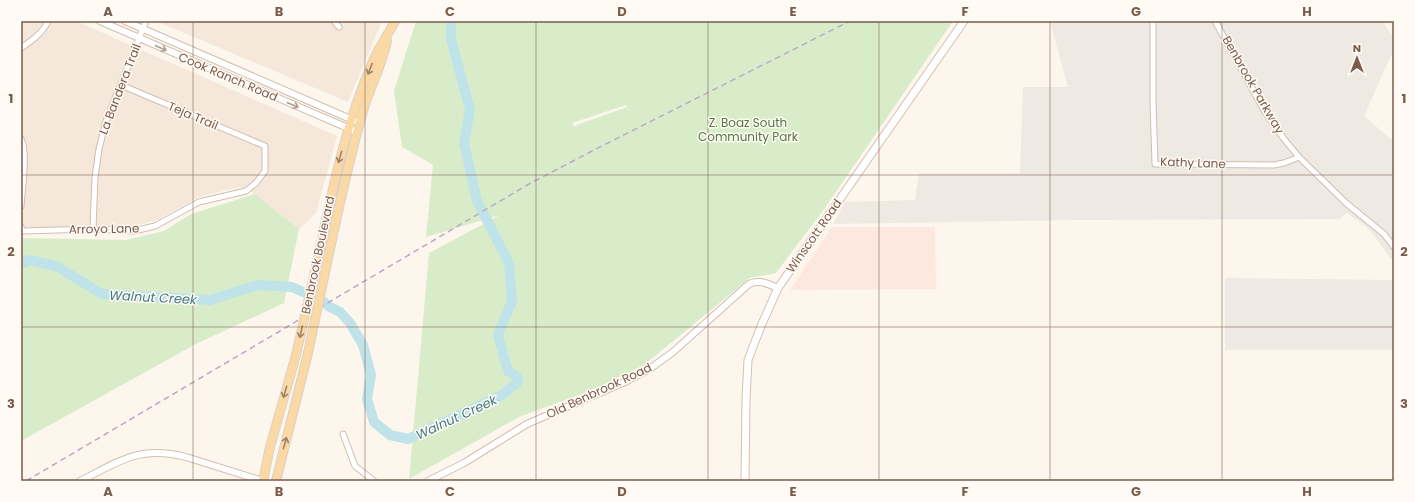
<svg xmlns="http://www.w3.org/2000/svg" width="1415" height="502" viewBox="0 0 1415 502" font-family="Poppins,sans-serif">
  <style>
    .residential { fill: #f5e8da }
    .commercial { fill: #fde8e0 }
    .industrial { fill: #efe9e4 }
    .green { fill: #d8ecc9; fill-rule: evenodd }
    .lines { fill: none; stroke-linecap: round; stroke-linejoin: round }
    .river { stroke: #bfe3e8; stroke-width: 10 }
    .minor-casing { stroke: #d1beb0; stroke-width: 7 }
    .tertiary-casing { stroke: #d1beb0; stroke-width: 8 }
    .secondary-casing { stroke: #d6c0b0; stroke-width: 9 }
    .primary-casing { stroke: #dad1cd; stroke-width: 10 }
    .minor { stroke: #fff; stroke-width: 5 }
    .tertiary { stroke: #fff; stroke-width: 6 }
    .secondary { stroke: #fff; stroke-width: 7 }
    .primary { stroke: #fbd9a5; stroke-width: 8 }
    .rail { stroke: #b9a8c9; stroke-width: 1.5; stroke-dasharray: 6 4; stroke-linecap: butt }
    .primary-bridge-casing { stroke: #dad1cd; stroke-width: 10; stroke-linecap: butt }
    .primary-bridge { stroke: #fbd9a5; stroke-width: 8 }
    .oneway { stroke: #af9d94 }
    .oneway2 { stroke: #a18267 }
    .grid { fill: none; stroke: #7a5c4d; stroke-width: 1; stroke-opacity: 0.55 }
    .labels { text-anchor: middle; stroke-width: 3; stroke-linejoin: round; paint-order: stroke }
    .street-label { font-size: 12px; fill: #7a5c4d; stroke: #fffaf3 }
    .park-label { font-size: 12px; fill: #537a41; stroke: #fffaf3 }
    .water-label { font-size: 13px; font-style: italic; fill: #437c86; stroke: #fffaf3 }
    .neatline { fill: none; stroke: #7a5c4d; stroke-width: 1.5 }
    .grid-label { font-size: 13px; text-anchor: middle; font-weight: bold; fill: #7a5c4d }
  </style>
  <rect width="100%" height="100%" fill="#fdf6ec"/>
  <path class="residential" d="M 21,21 L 76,21 L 337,136 L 316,213 L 299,229 L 255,194 L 240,187 L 199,197 L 157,220 L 131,227 L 26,227 L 21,229 Z
    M 156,21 L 382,21 L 348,102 Z"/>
  <path class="commercial" d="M 832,227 L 935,227 L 936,289 L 790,290 Z"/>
  <path class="industrial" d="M 1050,21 L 1382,21 L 1394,39 L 1394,49 L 1364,116 L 1394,142 L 1394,263 L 1369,229 L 1347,213 L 1339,219 L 1078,220 L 833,224 L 845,202 L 915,200 L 919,173 L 1020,173 L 1023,87 L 1068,87 Z
    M 1225,278 L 1394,280 L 1394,350 L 1225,350 Z"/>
  <path class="green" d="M 416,21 L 953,21 L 825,208 L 776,273 L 750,278 L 644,365 L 595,389 L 519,417 L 409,479 L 429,253 L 500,215 L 426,237 L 433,165 L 402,147 L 394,91 ZM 626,105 L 627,107 L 574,126 L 572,123 Z
    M 255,194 L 299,229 L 284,303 L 194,345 L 21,441 L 21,238 L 126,240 L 164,231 L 191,214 Z"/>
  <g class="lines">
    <path class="river" d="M 21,264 L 29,260 L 56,266 L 102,294 L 210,300 L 258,285 L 292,287 L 323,301 L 328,306 L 340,312 L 350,323 L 363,345 L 371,375 L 367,399 L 374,422 L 390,435 L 408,439 L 502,395 L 518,382 L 517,377 L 508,371 L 498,335 L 512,301 L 509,263 L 477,201 L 464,143 L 470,110 L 451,39 L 451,21"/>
    <g class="minor-casing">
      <path id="minor" d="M 334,21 L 339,27
        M 1153,21 L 1153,103 L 1155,164 L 1274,165 L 1284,163 L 1299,157
        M 1215,21 L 1265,112 L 1284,139 L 1299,157 L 1346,203 L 1384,234 L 1394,247
        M 21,48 C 31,41 43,33 48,21
        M 21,139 C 28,152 22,191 21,206
        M 21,227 L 23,231 L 93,229 L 134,231 L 155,226 L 199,202 L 246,191 L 256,183 L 265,171 L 265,146 L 121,85
        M 93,229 L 95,177 L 99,149 L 106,121 L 146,21
        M 343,434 L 355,466 L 374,481"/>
    </g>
    <g class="tertiary-casing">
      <path id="tertiary" d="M 100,21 L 357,132
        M 125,21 L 355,121
        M 80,481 C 120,461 140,445 186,457 L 263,481
        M 428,481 L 464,463 L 527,424 L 627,381 L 651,368 L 673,352 L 749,284 C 759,279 768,284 778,288"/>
    </g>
    <g class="secondary-casing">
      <path id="secondary" d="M 745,481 L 746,399 L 748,360 L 761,326 L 778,288 L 964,21"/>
    </g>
    <g class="primary-casing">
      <path id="primary" d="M 316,267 C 331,197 344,127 373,61 C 379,47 388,35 395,21
        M 326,268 C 337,215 348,163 363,111 C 370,87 382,66 387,41
        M 263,481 L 270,447 L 296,355
        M 276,481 L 308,353"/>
    </g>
    <use href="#minor" class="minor"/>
    <use href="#tertiary" class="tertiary"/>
    <use href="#secondary" class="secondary"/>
    <use href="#primary" class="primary"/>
    <path class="rail" d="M 26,481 L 529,184 L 596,149 L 850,21"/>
    <g class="primary-bridge-casing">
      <path id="primary-bridge" d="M 308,353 L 326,268
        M 296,355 L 316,267"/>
    </g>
    <use href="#primary-bridge" class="primary-bridge"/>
  </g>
  <defs><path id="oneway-shaft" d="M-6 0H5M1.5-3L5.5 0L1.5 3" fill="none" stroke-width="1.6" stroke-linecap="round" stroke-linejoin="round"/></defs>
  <g class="oneway">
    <use href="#oneway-shaft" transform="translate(161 48) rotate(23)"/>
    <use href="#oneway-shaft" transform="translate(293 105) rotate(23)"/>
  </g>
  <g class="oneway2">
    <use href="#oneway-shaft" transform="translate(370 69) rotate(111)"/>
    <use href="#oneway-shaft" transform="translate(340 157) rotate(106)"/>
    <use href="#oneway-shaft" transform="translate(301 332) rotate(103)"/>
    <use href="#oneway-shaft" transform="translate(285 392) rotate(106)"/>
    <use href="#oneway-shaft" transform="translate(285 443) rotate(-74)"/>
  </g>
  <path class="grid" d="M 193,21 L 193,481M 365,21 L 365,481M 536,21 L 536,481M 708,21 L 708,481M 879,21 L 879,481M 1050,21 L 1050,481M 1222,21 L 1222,481M 21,175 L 1394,175M 21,327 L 1394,327"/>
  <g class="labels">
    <g class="street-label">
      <text transform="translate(228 77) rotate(23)" y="4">Cook Ranch Road</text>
      <text transform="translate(1253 85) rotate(60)" y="4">Benbrook Parkway</text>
      <text transform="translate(120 89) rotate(-69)" y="4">La Bandera Trail</text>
      <text transform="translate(193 116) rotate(23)" y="4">Teja Trail</text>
      <text transform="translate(1193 163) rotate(2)" y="4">Kathy Lane</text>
      <text transform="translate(104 229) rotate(-1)" y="4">Arroyo Lane</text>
      <text transform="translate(814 236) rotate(-55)" y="4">Winscott Road</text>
      <text transform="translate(318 255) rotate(-78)" y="4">Benbrook Boulevard</text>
      <text transform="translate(599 391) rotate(-25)" y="4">Old Benbrook Road</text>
    </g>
    <g class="park-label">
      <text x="748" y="127">Z. Boaz South<tspan x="748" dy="14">Community Park</tspan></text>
    </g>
    <g class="water-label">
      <text transform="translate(153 297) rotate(3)" y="5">Walnut Creek</text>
      <text transform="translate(456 417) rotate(-25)" y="5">Walnut Creek</text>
    </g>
  </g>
  <rect width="1415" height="502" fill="none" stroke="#fffaf3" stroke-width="44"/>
  <g transform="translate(1357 58)" stroke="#fffaf3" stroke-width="3" paint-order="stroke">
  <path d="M0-3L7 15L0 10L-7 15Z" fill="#7a5c4d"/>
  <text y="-6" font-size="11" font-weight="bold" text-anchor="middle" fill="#7a5c4d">N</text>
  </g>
  <rect x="22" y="22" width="1371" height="458" class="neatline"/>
  <g class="grid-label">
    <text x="108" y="16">A</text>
    <text x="279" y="16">B</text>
    <text x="450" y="16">C</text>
    <text x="622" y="16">D</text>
    <text x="793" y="16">E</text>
    <text x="965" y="16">F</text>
    <text x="1136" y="16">G</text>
    <text x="1307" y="16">H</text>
    <text x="11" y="103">1</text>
    <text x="1404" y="103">1</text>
    <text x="11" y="256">2</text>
    <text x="1404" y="256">2</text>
    <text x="11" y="408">3</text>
    <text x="1404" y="408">3</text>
    <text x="108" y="496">A</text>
    <text x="279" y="496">B</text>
    <text x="450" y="496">C</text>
    <text x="622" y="496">D</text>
    <text x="793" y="496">E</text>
    <text x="965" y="496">F</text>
    <text x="1136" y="496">G</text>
    <text x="1307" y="496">H</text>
  </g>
</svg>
